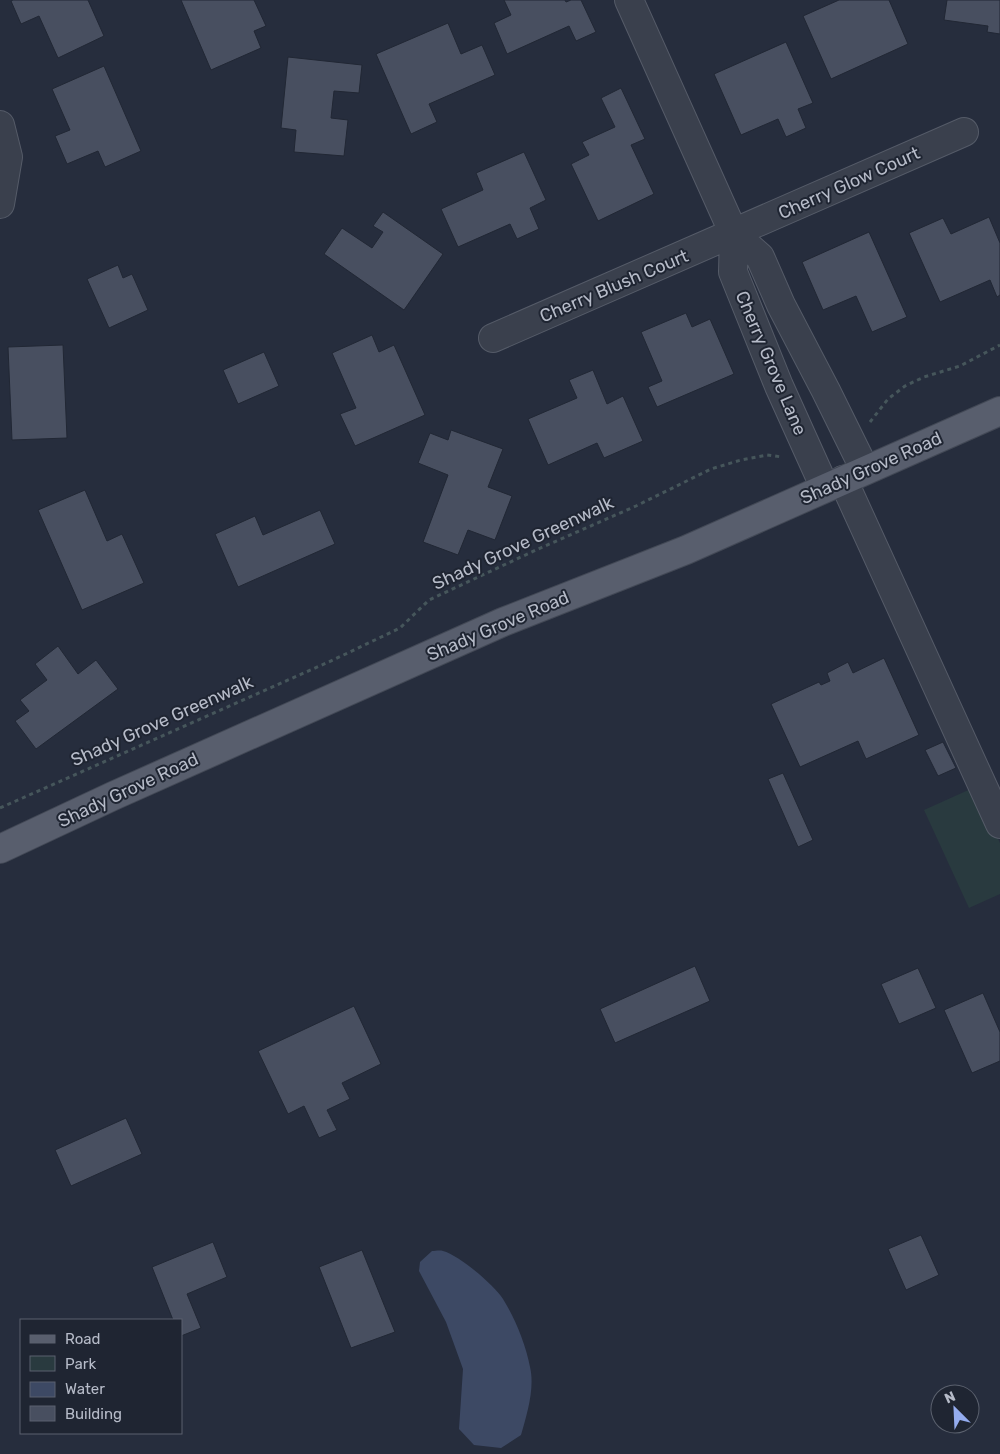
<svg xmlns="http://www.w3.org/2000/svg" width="1000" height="1454" viewBox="0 0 1000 1454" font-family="Rubik,sans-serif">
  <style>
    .green { fill: #293a3f }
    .water { fill: #3d4964 }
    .building { fill: #484f60; stroke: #212734 }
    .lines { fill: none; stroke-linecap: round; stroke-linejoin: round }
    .minor-casing { stroke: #555b68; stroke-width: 30 }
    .major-casing { stroke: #434956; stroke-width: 30 }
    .path { stroke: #46565b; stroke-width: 3; stroke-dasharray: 4 4; stroke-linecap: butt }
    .minor { stroke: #3a404d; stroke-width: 28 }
    .major { stroke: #585e6d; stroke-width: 28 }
    .labels { text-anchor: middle; stroke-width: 4; stroke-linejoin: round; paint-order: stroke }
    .street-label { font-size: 18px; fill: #b6bbc8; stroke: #1f2532 }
  </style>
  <rect width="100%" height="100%" fill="#262d3d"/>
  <path class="green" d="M 975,787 L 1000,843 L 1000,894 L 969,908 L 924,810 Z"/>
  <path class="water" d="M 432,1251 C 435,1251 440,1250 443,1251 C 459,1255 494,1285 503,1299 C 515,1318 526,1345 530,1367 C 535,1388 527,1414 521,1435 L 501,1448 L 474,1445 L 459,1429 L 463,1369 L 446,1322 L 419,1271 L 420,1262 Z"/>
  <path class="building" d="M 13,0 L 88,0 L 104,36 L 58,58 L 39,16 L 21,24 L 11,1 Z
    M 181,0 L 254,0 L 266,26 L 254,31 L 261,48 L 211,70 Z
    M 504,0 L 565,0 L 566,2 L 571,0 L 581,0 L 596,32 L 576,41 L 569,26 L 507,54 L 494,23 L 511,15 Z
    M 839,0 L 889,0 L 908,44 L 831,79 L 803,16 Z
    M 947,0 L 1000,0 L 1000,34 L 987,32 L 988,26 L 944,20 Z
    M 448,23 L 461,54 L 482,45 L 495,75 L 429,104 L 437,122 L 411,134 L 376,54 Z
    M 786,42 L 813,103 L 798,109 L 806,128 L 786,137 L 778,119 L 741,135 L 714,74 Z
    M 288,57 L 362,65 L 359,93 L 334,91 L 331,118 L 348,120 L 344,156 L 294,152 L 296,130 L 281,128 Z
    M 104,66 L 141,151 L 105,167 L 98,151 L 67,164 L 55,136 L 70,130 L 52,89 Z
    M 621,88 L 645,139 L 631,145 L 654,194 L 598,221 L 571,164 L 589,155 L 582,142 L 615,127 L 601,98 Z
    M 524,152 L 546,200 L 530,208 L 539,229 L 517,239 L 510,224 L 458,247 L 441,209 L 483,190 L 476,173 Z
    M 383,212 L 443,254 L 404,310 L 324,254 L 342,228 L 372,248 L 383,232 L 373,226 Z
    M 989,217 L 1000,243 L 1000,295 L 997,297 L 990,280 L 940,302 L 909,233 L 943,218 L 951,234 Z
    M 869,232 L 907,317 L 872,332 L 856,296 L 823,310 L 802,262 Z
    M 118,265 L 123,278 L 132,274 L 148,310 L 109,328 L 87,279 Z
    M 686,313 L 692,327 L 710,319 L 734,374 L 657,407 L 648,387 L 662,381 L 641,332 Z
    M 372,335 L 379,352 L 394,345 L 425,415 L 355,446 L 340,414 L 356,408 L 332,353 Z
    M 63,345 L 67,438 L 12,440 L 8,347 Z
    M 264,352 L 279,386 L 238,404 L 223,370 Z
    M 593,370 L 607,404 L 623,396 L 643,441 L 604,458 L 597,443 L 548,465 L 528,419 L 577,398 L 569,380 Z
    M 451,430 L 503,449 L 488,487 L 512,496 L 495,540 L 468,530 L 458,555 L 423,542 L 448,475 L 418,463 L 430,433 L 448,440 Z
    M 85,490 L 107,541 L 122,534 L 144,583 L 82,610 L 38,510 Z
    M 320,510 L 335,544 L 238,587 L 215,534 L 255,516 L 263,535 Z
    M 58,646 L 78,674 L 96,660 L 118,689 L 36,749 L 15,721 L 29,711 L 20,700 L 47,680 L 35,664 Z
    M 884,658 L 919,735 L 866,759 L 858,741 L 800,767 L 771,704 L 819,682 L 821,685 L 830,681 L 827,673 L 848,662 L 853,673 Z
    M 943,742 L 956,768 L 938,776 L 925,750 Z
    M 783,773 L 813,840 L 798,847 L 768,779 Z
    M 695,966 L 710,1001 L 615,1043 L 600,1009 Z
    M 918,968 L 936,1008 L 899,1024 L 881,984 Z
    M 983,993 L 1000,1032 L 1000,1061 L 972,1073 L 944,1010 Z
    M 354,1006 L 381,1064 L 342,1083 L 350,1099 L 327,1110 L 337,1130 L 319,1138 L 304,1106 L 288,1114 L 258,1051 Z
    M 126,1118 L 142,1154 L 71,1186 L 55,1150 Z
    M 921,1235 L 939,1275 L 906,1290 L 888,1249 Z
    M 213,1242 L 227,1277 L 187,1294 L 201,1328 L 181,1336 L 181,1320 L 173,1320 L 152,1267 Z
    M 362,1250 L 395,1332 L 351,1348 L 319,1267 Z"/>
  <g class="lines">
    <g class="minor-casing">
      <path id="minor" d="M 629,0 L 734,234 L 760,257 L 781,305 L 826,391 L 865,470
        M 0,125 L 8,157 L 0,204
        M 734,234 L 733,272 L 779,386 L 825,488
        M 493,338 L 964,132
        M 843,480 L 1000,824"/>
    </g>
    <g class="major-casing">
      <path id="major" d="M 0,849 L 113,796 L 503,622 L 686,550 L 1000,411"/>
    </g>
    <path class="path" d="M 870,422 L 888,399 L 905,386 L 924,377 L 960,366 L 1000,345
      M 0,808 L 333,660 L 400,628 L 429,600 L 536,550 L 636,506 L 711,469 L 741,460 L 767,455 L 782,457"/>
    <use href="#minor" class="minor"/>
    <use href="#major" class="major"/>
  </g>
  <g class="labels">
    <g class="street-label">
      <text transform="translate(849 183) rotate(-24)" y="6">Cherry Glow Court</text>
      <text transform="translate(614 286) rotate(-23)" y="6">Cherry Blush Court</text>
      <text transform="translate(771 363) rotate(67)" y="6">Cherry Grove Lane</text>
      <text transform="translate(871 468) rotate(-24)" y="6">Shady Grove Road</text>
      <text transform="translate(523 543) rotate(-25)" y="6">Shady Grove Greenwalk</text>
      <text transform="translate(498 626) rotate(-23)" y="6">Shady Grove Road</text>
      <text transform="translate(162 721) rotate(-24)" y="6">Shady Grove Greenwalk</text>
      <text transform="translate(128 790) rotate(-25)" y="6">Shady Grove Road</text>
    </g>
  </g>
  <rect x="20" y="1319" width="162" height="115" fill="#1f2532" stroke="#5b616e"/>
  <rect x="30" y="1335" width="25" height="8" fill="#585e6d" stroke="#5b616e"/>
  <text x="65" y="1344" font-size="15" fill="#b6bbc8">Road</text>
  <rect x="30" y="1356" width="25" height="15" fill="#293a3f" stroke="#5b616e"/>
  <text x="65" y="1369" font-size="15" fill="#b6bbc8">Park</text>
  <rect x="30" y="1382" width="25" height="15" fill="#3d4964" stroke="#5b616e"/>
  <text x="65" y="1394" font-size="15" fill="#b6bbc8">Water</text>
  <rect x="30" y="1406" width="25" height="15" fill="#484f60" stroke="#5b616e"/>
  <text x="65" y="1419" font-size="15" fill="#b6bbc8">Building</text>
  <g transform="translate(955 1409) rotate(336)"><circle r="24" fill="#1f2532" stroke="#5b616e"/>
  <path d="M0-4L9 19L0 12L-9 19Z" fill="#94acef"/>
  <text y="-8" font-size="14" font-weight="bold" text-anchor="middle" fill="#b6bbc8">N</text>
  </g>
</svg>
